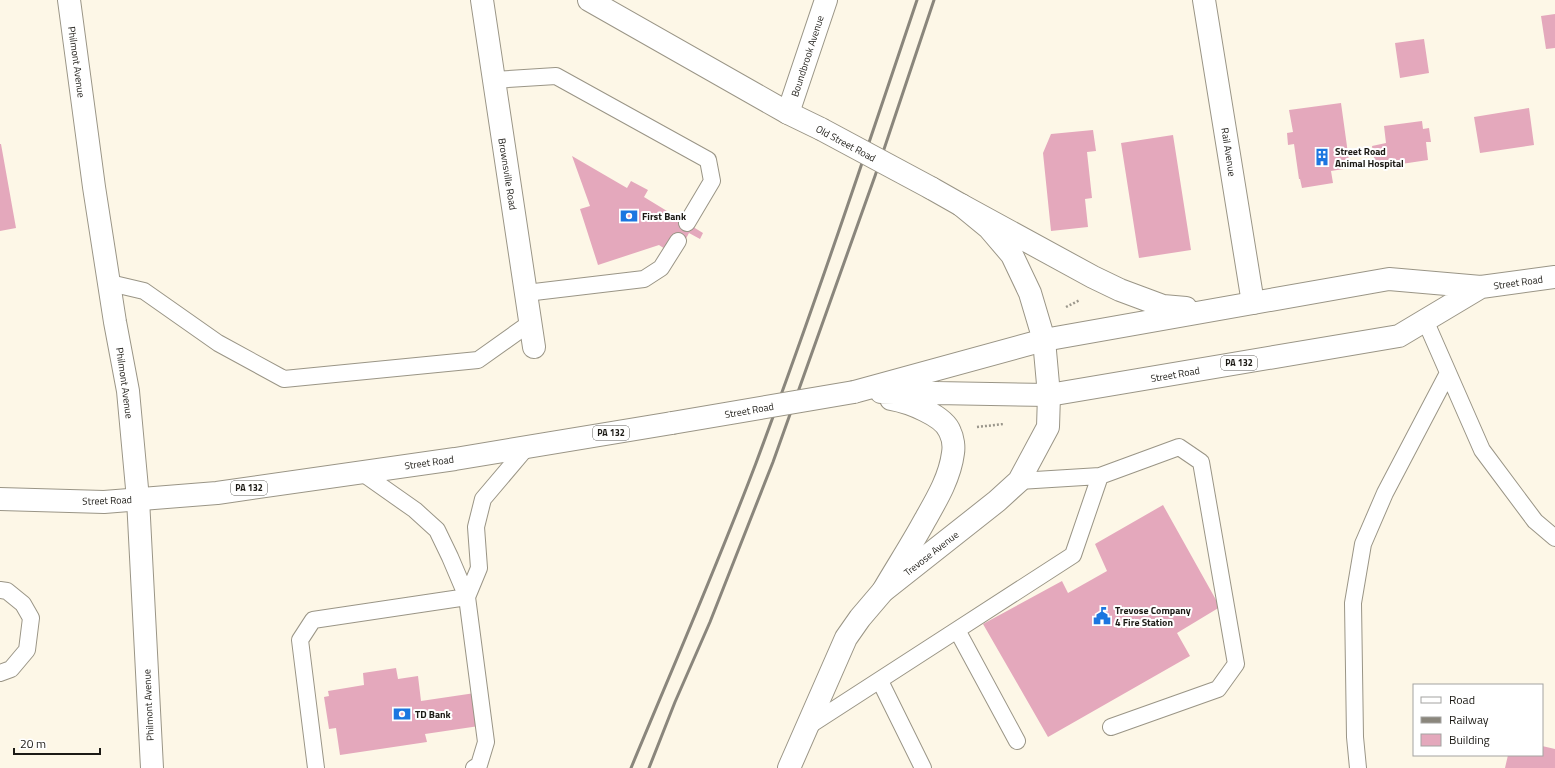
<svg xmlns="http://www.w3.org/2000/svg" width="1555" height="768" viewBox="0 0 1555 768" font-family="'Titillium Web',sans-serif">
  <style>
    .building { fill: #e4a8bc }
    .lines { fill: none; stroke-linecap: round; stroke-linejoin: round }
    .lane-casing { stroke: #9a9586; stroke-width: 18 }
    .street-casing { stroke: #9a9586; stroke-width: 24 }
    .secondary-casing { stroke: #9a9586; stroke-width: 24 }
    .primary-casing { stroke: #9a9586; stroke-width: 24 }
    .path { stroke: #9b978c; stroke-width: 2.5; stroke-dasharray: 2 2; stroke-linecap: butt }
    .lane { stroke: #fff; stroke-width: 16 }
    .street { stroke: #fff; stroke-width: 22 }
    .secondary { stroke: #fff; stroke-width: 22 }
    .primary { stroke: #fff; stroke-width: 22 }
    .rail { stroke: #8a867c; stroke-width: 3 }
    .secondary-bridge-casing { stroke: #9a9586; stroke-width: 24; stroke-linecap: butt }
    .primary-bridge-casing { stroke: #9a9586; stroke-width: 24; stroke-linecap: butt }
    .secondary-bridge { stroke: #fff; stroke-width: 22 }
    .primary-bridge { stroke: #fff; stroke-width: 22 }
    .labels { text-anchor: middle; stroke-width: 4; stroke-linejoin: round; paint-order: stroke }
    .shield { fill: #fff; stroke: #605f5b; stroke-width: 1 }
    .shield-label { font-size: 9px; font-weight: bold; fill: #1c1a15 }
    .street-label { font-size: 10px; fill: #1c1a15; stroke: #fff }
    .poi-label { font-size: 10px; font-weight: bold; fill: #1c1a15; stroke: #fff; text-anchor: start }
  </style>
  <rect width="100%" height="100%" fill="#fdf7e7"/>
  <path class="building" d="M 1555,14 L 1555,48 L 1546,49 L 1541,16 Z
    M 1424,39 L 1429,73 L 1400,78 L 1395,43 Z
    M 1341,103 L 1350,168 L 1331,171 L 1333,183 L 1302,188 L 1300,179 L 1299,179 L 1294,144 L 1288,145 L 1287,133 L 1293,132 L 1289,110 Z
    M 1529,108 L 1534,145 L 1480,153 L 1474,117 Z
    M 1422,121 L 1423,129 L 1429,128 L 1431,142 L 1426,142 L 1428,160 L 1388,166 L 1387,162 L 1375,164 L 1372,146 L 1386,143 L 1384,126 Z
    M 1093,130 L 1096,151 L 1087,152 L 1092,198 L 1085,199 L 1088,227 L 1051,231 L 1043,153 L 1051,134 Z
    M 1173,135 L 1191,250 L 1139,258 L 1121,143 Z
    M 0,144 L 1,144 L 16,228 L 0,231 Z
    M 572,156 L 627,188 L 631,181 L 648,190 L 644,197 L 703,233 L 700,239 L 689,233 L 683,244 L 665,249 L 659,245 L 598,265 L 580,209 L 590,206 Z
    M 1163,505 L 1220,607 L 1177,633 L 1190,656 L 1048,737 L 983,624 L 1062,581 L 1068,593 L 1107,571 L 1095,544 Z
    M 396,668 L 398,679 L 418,676 L 421,701 L 475,693 L 479,726 L 425,734 L 427,742 L 340,755 L 336,728 L 329,729 L 324,697 L 329,696 L 328,691 L 364,685 L 363,673 Z
    M 1542,746 L 1555,749 L 1555,768 L 1505,768 L 1508,755 L 1542,755 Z"/>
  <g class="lines">
    <g class="lane-casing">
      <path id="lane" d="M 494,80 L 556,76 L 708,160 L 712,181 L 687,223
        M 110,283 L 144,291 L 218,343 L 284,379 L 478,360 L 530,323
        M 526,293 L 644,279 L 661,268 L 678,241
        M 1425,320 L 1482,450 L 1535,521 L 1555,538
        M 361,472 L 415,510 L 437,530 L 450,557 L 467,597 L 486,742 L 479,765 L 474,768
        M 1019,481 L 1100,476 L 1179,447 L 1201,462 L 1236,664 L 1218,689 L 1111,727
        M 0,590 L 7,591 L 23,604 L 31,618 L 27,650 L 11,669 L 0,673
        M 467,597 L 479,568 L 476,527 L 483,499 L 527,447
        M 957,630 L 1073,555 L 1100,476
        M 880,681 L 923,768
        M 807,727 L 957,630 L 1017,741
        M 316,768 L 300,640 L 313,620 L 467,597
        M 1358,768 L 1355,737 L 1353,603 L 1363,544 L 1385,493 L 1448,373"/>
    </g>
    <g class="street-casing">
      <path id="street" d="M 69,0 L 94,187 L 115,322 L 128,391 L 138,499
        M 482,0 L 534,347
        M 1204,0 L 1253,303
        M 788,113 L 826,0"/>
    </g>
    <g class="secondary-casing">
      <path id="secondary" d="M 589,0 L 788,113 L 821,129
        M 138,499 L 152,768
        M 789,768 L 846,638 L 860,618 L 883,591 L 997,501 L 1019,481 L 1048,427 L 1049,395 L 1044,340 L 1030,293 L 1012,255 L 989,228 L 961,205 L 931,188"/>
    </g>
    <g class="primary-casing">
      <path id="primary" d="M 961,205 L 1093,277 L 1120,290 L 1163,306 L 1186,308
        M 854,392 L 1044,340 L 1389,279 L 1481,287 L 1555,277
        M 881,392 L 1049,395 L 1399,336 L 1481,287
        M 0,499 L 104,502 L 217,493 L 455,459 L 672,423
        M 883,591 C 897,567 912,544 925,520 C 937,499 950,477 953,453 C 954,447 953,438 950,432 C 944,415 908,402 891,399"/>
    </g>
    <path class="path" d="M 1066,307 L 1080,300
      M 977,427 L 1004,424"/>
    <use href="#lane" class="lane"/>
    <use href="#street" class="street"/>
    <use href="#secondary" class="secondary"/>
    <use href="#primary" class="primary"/>
    <path class="rail" d="M 631,768 C 673,667 717,566 756,463 C 813,310 865,155 917,0
      M 649,768 L 675,702 L 710,622 L 773,462 L 875,176 L 934,0"/>
    <g class="secondary-bridge-casing">
      <path id="secondary-bridge" d="M 821,129 L 931,188"/>
    </g>
    <g class="primary-bridge-casing">
      <path id="primary-bridge" d="M 672,423 L 854,392"/>
    </g>
    <use href="#secondary-bridge" class="secondary-bridge"/>
    <use href="#primary-bridge" class="primary-bridge"/>
  </g>
  <defs>
    <g id="building-bare" transform="scale(1.38)"><path d="M-4-6H4V6H1V3H-1V6H-4ZM-2.5-4.3h1.7v1.8h-1.7ZM.8-4.3h1.7v1.8H.8ZM-2.5-1h1.7V.8h-1.7ZM.8-1h1.7V.8H.8Z" fill="#1b76e0" stroke="#fff" stroke-width="2.5" paint-order="stroke"/></g>
    <g id="bank-bare" transform="scale(1.38)"><path d="M-6-4H6V4H-6ZM0-2.3a2.3 2.3 0 1 0 0 4.6a2.3 2.3 0 1 0 0-4.6Z" fill="#1b76e0" stroke="#fff" stroke-width="2.5" paint-order="stroke"/></g>
    <g id="civic-bare" transform="scale(1.38)"><path d="M-.6-6.5H3V-4.5H.6V-3L4-1V1h2V6H-6V1h2V-1L-.6-3ZM-1.2 2.5V6h2.4V2.5Z" fill="#1b76e0" stroke="#fff" stroke-width="2.5" paint-order="stroke"/></g>
  </defs>
  <g fill-rule="evenodd">
    <use href="#building-bare" x="1322" y="157"/>
    <use href="#bank-bare" x="629" y="216"/>
    <use href="#civic-bare" x="1102" y="616"/>
    <use href="#bank-bare" x="402" y="714"/>
  </g>
  <g class="labels">
    <g class="shield">
      <rect x="1221" y="356" width="36" height="14" rx="3"/>
      <rect x="593" y="426" width="36" height="14" rx="3"/>
      <rect x="231" y="481" width="36" height="14" rx="3"/>
    </g>
    <g class="shield-label">
      <text x="1239" y="366">PA 132</text>
      <text x="611" y="436">PA 132</text>
      <text x="249" y="491">PA 132</text>
    </g>
    <g class="street-label">
      <text transform="translate(807 56) rotate(-72)" y="4">Boundbrook Avenue</text>
      <text transform="translate(77 62) rotate(82)" y="4">Philmont Avenue</text>
      <text transform="translate(846 143) rotate(28)" y="4">Old Street Road</text>
      <text transform="translate(1229 152) rotate(81)" y="4">Rail Avenue</text>
      <text transform="translate(508 174) rotate(81)" y="4">Brownsville Road</text>
      <text transform="translate(1518 282) rotate(-8)" y="4">Street Road</text>
      <text transform="translate(1175 374) rotate(-10)" y="4">Street Road</text>
      <text transform="translate(125 383) rotate(82)" y="4">Philmont Avenue</text>
      <text transform="translate(749 410) rotate(-10)" y="4">Street Road</text>
      <text transform="translate(429 462) rotate(-8)" y="4">Street Road</text>
      <text transform="translate(107 500) rotate(-2)" y="4">Street Road</text>
      <text transform="translate(931 553) rotate(-38)" y="4">Trevose Avenue</text>
      <text transform="translate(148 705) rotate(-93)" y="4">Philmont Avenue</text>
    </g>
    <g class="poi-label">
      <text x="1335" y="155">Street Road<tspan x="1335" dy="12">Animal Hospital</tspan></text>
      <text x="642" y="220">First Bank</text>
      <text x="1115" y="614">Trevose Company<tspan x="1115" dy="12">4 Fire Station</tspan></text>
      <text x="415" y="718">TD Bank</text>
    </g>
  </g>
  <rect x="1413" y="684" width="130" height="72" fill="#ffffff" stroke="#a4a3a1"/>
  <rect x="1421" y="697" width="20" height="6" fill="#ffffff" stroke="#a4a3a1"/>
  <text x="1449" y="704" font-size="12" fill="#1c1a15">Road</text>
  <rect x="1421" y="717" width="20" height="6" fill="#8a867c" stroke="#a4a3a1"/>
  <text x="1449" y="724" font-size="12" fill="#1c1a15">Railway</text>
  <rect x="1421" y="734" width="20" height="12" fill="#e4a8bc" stroke="#a4a3a1"/>
  <text x="1449" y="744" font-size="12" fill="#1c1a15">Building</text>
  <path d="M14 748v6h86v-6" fill="none" stroke="#1c1a15" stroke-width="2"/>
  <text x="20" y="748" font-size="12" fill="#1c1a15" stroke="#ffffff" stroke-width="3" paint-order="stroke">20 m</text>
</svg>
